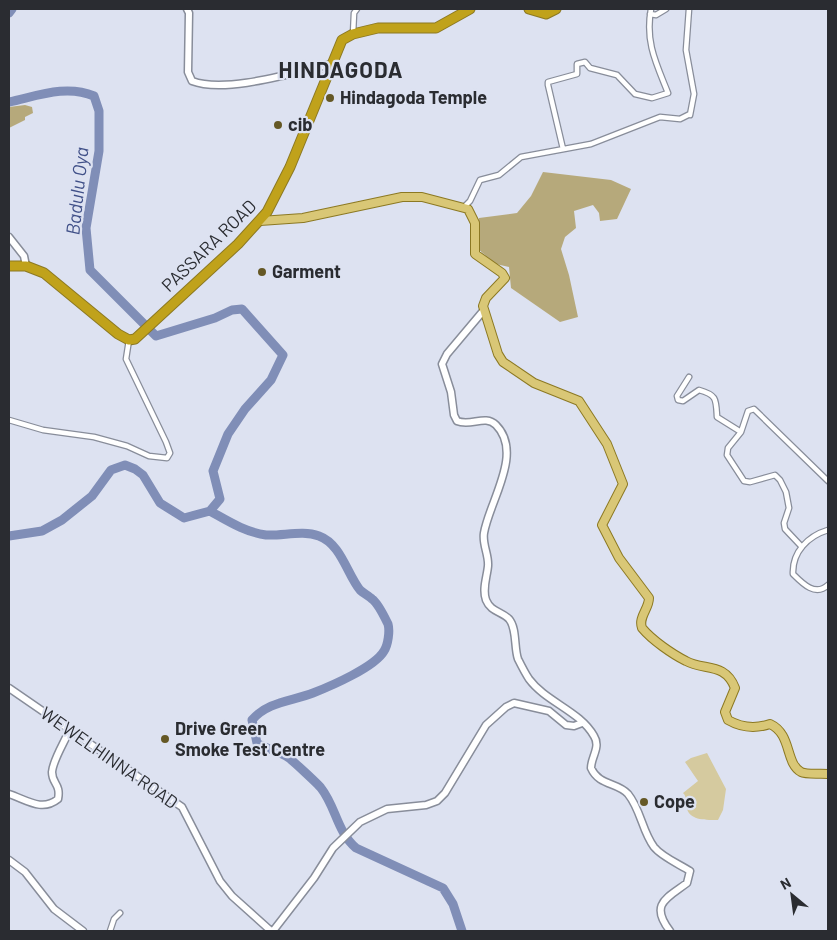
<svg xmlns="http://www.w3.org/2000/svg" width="837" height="940" viewBox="0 0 837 940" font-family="Barlow,sans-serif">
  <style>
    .green { fill: #d5ca9f }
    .forest { fill: #b6a97b }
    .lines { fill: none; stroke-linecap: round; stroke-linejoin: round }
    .river { stroke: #808eb7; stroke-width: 9 }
    .street-casing { stroke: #888d9a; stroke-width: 7 }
    .secondary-casing { stroke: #888d9a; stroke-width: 9 }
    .primary-casing { stroke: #8c7923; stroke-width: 10 }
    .highway-casing { stroke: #8c7923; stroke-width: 11 }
    .street { stroke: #fff; stroke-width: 4.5 }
    .secondary { stroke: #fff; stroke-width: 6 }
    .primary { stroke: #d9c776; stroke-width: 8 }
    .highway { stroke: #c0a21b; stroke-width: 9 }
    .poi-dot { fill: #655825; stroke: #dde2f1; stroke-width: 2 }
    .labels { text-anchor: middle; stroke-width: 4.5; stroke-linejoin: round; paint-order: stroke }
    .poi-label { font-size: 18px; font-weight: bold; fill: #2a2c31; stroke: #dde2f1; text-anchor: start }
    .street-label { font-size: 18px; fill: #2a2c31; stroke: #dde2f1 }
    .water-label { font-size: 19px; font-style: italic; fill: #405088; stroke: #dde2f1 }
    .district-label { font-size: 22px; font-weight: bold; letter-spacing: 1px; fill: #2a2c31; stroke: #dde2f1 }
  </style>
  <rect width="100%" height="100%" fill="#dde2f1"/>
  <path class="green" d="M 707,753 L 726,789 L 723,810 L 718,820 C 705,820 687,821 686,804 C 685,799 687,797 683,793 L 698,781 L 685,762 L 691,758 Z"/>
  <path class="forest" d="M 25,105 L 32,107 L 33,113 L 25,117 L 25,120 L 9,128 L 9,107 Z
    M 543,172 L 611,180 L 631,189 L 617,219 L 600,221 L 599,213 L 593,205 L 574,211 L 576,228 L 565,237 L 561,249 L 569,275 L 578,317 L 560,322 L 511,288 L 509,267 L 496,264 L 478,249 L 479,218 L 517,213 L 531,196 Z"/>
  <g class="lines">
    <path class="river" d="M 9,13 L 12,9
      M 9,102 C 37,96 66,84 94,96 L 99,111 L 99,151 L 86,228 L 90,270 L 156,336 L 215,318 L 232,310 L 242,309 L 283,355 L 271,380 L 245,409 L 228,434 L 213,471 L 220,499 L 210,511 L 184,518 L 160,503 L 143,475 L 135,469 L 125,465 L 111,470 L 92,496 L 62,520 L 42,531 L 9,536
      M 210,511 C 228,521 245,532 266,535 C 283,536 303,530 319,536 C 341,544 347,574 360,590 C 363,593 369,596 372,599 C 378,603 385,618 388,624 C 390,631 388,645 384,651 C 375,667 331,686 313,693 C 292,701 267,702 252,720 L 257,743 C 267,749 280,752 289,758 C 293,761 318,784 321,788 C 336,807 337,832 356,848 L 443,888 L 453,904 L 462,931"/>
    <g class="street-casing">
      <path id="street" d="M 689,9 L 686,50 L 694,94 L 690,115
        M 650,14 L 656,15 L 666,9
        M 353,34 L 354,13 L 357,9
        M 563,149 L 548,85 L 548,82 L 577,74 L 577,64 L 585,62 L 590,68 L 617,75 L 635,94 L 652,98 L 668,93 C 656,63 645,42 651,9
        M 465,206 L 470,201 L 480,180 L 499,175 L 521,157 L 591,144 L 660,117 L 680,119 L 690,114
        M 689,377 L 677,396 L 678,400 L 683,401 L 699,390 C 717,395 716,399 717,417 L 741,432
        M 9,420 L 43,430 L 94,437 L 127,446 L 149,456 L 167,458 L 170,453 L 166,442 L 126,359 L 129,340
        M 828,530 C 808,536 792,552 793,574 C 802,583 815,597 828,585
        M 802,547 L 785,529 L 784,523 L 789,508 L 786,492 L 780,480 L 775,475 L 750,482 L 744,481 L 727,455 L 728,448 L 741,432 L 748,411 L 754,409 L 828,481
        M 110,931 L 114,919 L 120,913"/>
    </g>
    <g class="secondary-casing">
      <path id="secondary" d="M 187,9 L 189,13 L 188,72 L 192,81 C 226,94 295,72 331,64
        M 9,237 L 24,256 L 26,266
        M 484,310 L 447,354 L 442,364 L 451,392 L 454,415 L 457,421 C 471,427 485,414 496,425 C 524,453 489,502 484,533 C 482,544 489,555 488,566 C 487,577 482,589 486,600 C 491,612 501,611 509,619 C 517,628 514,648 518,659 C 521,665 525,673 529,679 C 546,702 580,711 594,736 C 601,747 591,757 591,768 C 599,786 617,782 628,794 C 641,810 642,831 654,847 C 662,857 679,864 690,871 L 687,883 C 667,898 649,904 670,931
        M 9,688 L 182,807 L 220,881 L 232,896 L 271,931
        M 9,794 C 27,800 42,812 58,799 C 61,784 52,784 52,772 C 53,760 64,743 69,731
        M 9,860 L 25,872 L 54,909 L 83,931
        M 273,931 L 314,878 L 333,848 L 360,822 L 387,809 L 426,805 L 437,801 L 445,793 L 486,725 L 506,707 L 514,703 L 549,711 L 566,725 L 574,726 L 582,723"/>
    </g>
    <g class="primary-casing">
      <path id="primary" d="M 260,221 L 303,218 L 402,197 L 422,197 L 468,209 L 475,223 L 475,254 L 502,273 L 505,278 L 486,298 L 483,306 L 498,354 L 503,362 L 534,383 L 579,401 L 607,444 L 623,484 L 602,525 L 619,558 L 649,598 C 649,609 638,617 642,628 C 652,640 672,654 686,661 C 704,671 725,662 735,688 L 725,712 L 728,720 C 742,728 755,729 770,724 C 792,734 785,763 801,772 C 807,775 821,773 828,774"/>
    </g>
    <g class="highway-casing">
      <path id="highway" d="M 529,9 L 546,14 L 556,9
        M 9,266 L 26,266 L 44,273 L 118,334 L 129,340 L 135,339 L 238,244 L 267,212 L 290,167 L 342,40 L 353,34 L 378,28 L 436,28 L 470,9"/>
    </g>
    <use href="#street" class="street"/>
    <use href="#secondary" class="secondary"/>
    <use href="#primary" class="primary"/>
    <use href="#highway" class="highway"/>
  </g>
  <g class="poi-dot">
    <circle cx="330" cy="98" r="5"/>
    <circle cx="278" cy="125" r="5"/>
    <circle cx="262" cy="272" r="5"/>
    <circle cx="165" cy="739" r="5"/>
    <circle cx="644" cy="802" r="5"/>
  </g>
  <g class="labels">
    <g class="poi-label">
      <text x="340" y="104">Hindagoda Temple</text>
      <text x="288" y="131">cib</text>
      <text x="272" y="278">Garment</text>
      <text x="175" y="735">Drive Green<tspan x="175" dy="21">Smoke Test Centre</tspan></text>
      <text x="654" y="808">Cope</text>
    </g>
    <g class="street-label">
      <text transform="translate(209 246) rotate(-44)" y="6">PASSARA ROAD</text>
      <text transform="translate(109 758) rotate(35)" y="6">WEWELHINNA ROAD</text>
    </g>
    <g class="water-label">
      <text transform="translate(77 191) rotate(-84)" y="7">Badulu Oya</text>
    </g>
    <g class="district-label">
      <text x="341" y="78">HINDAGODA</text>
    </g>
  </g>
  <rect width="837" height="940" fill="none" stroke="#2a2c31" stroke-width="20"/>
  <g transform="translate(792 895) rotate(331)" stroke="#dde2f1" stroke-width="4" paint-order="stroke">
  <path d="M0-4L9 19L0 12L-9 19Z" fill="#2a2c31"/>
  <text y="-8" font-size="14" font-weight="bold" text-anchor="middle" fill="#2a2c31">N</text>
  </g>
</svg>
